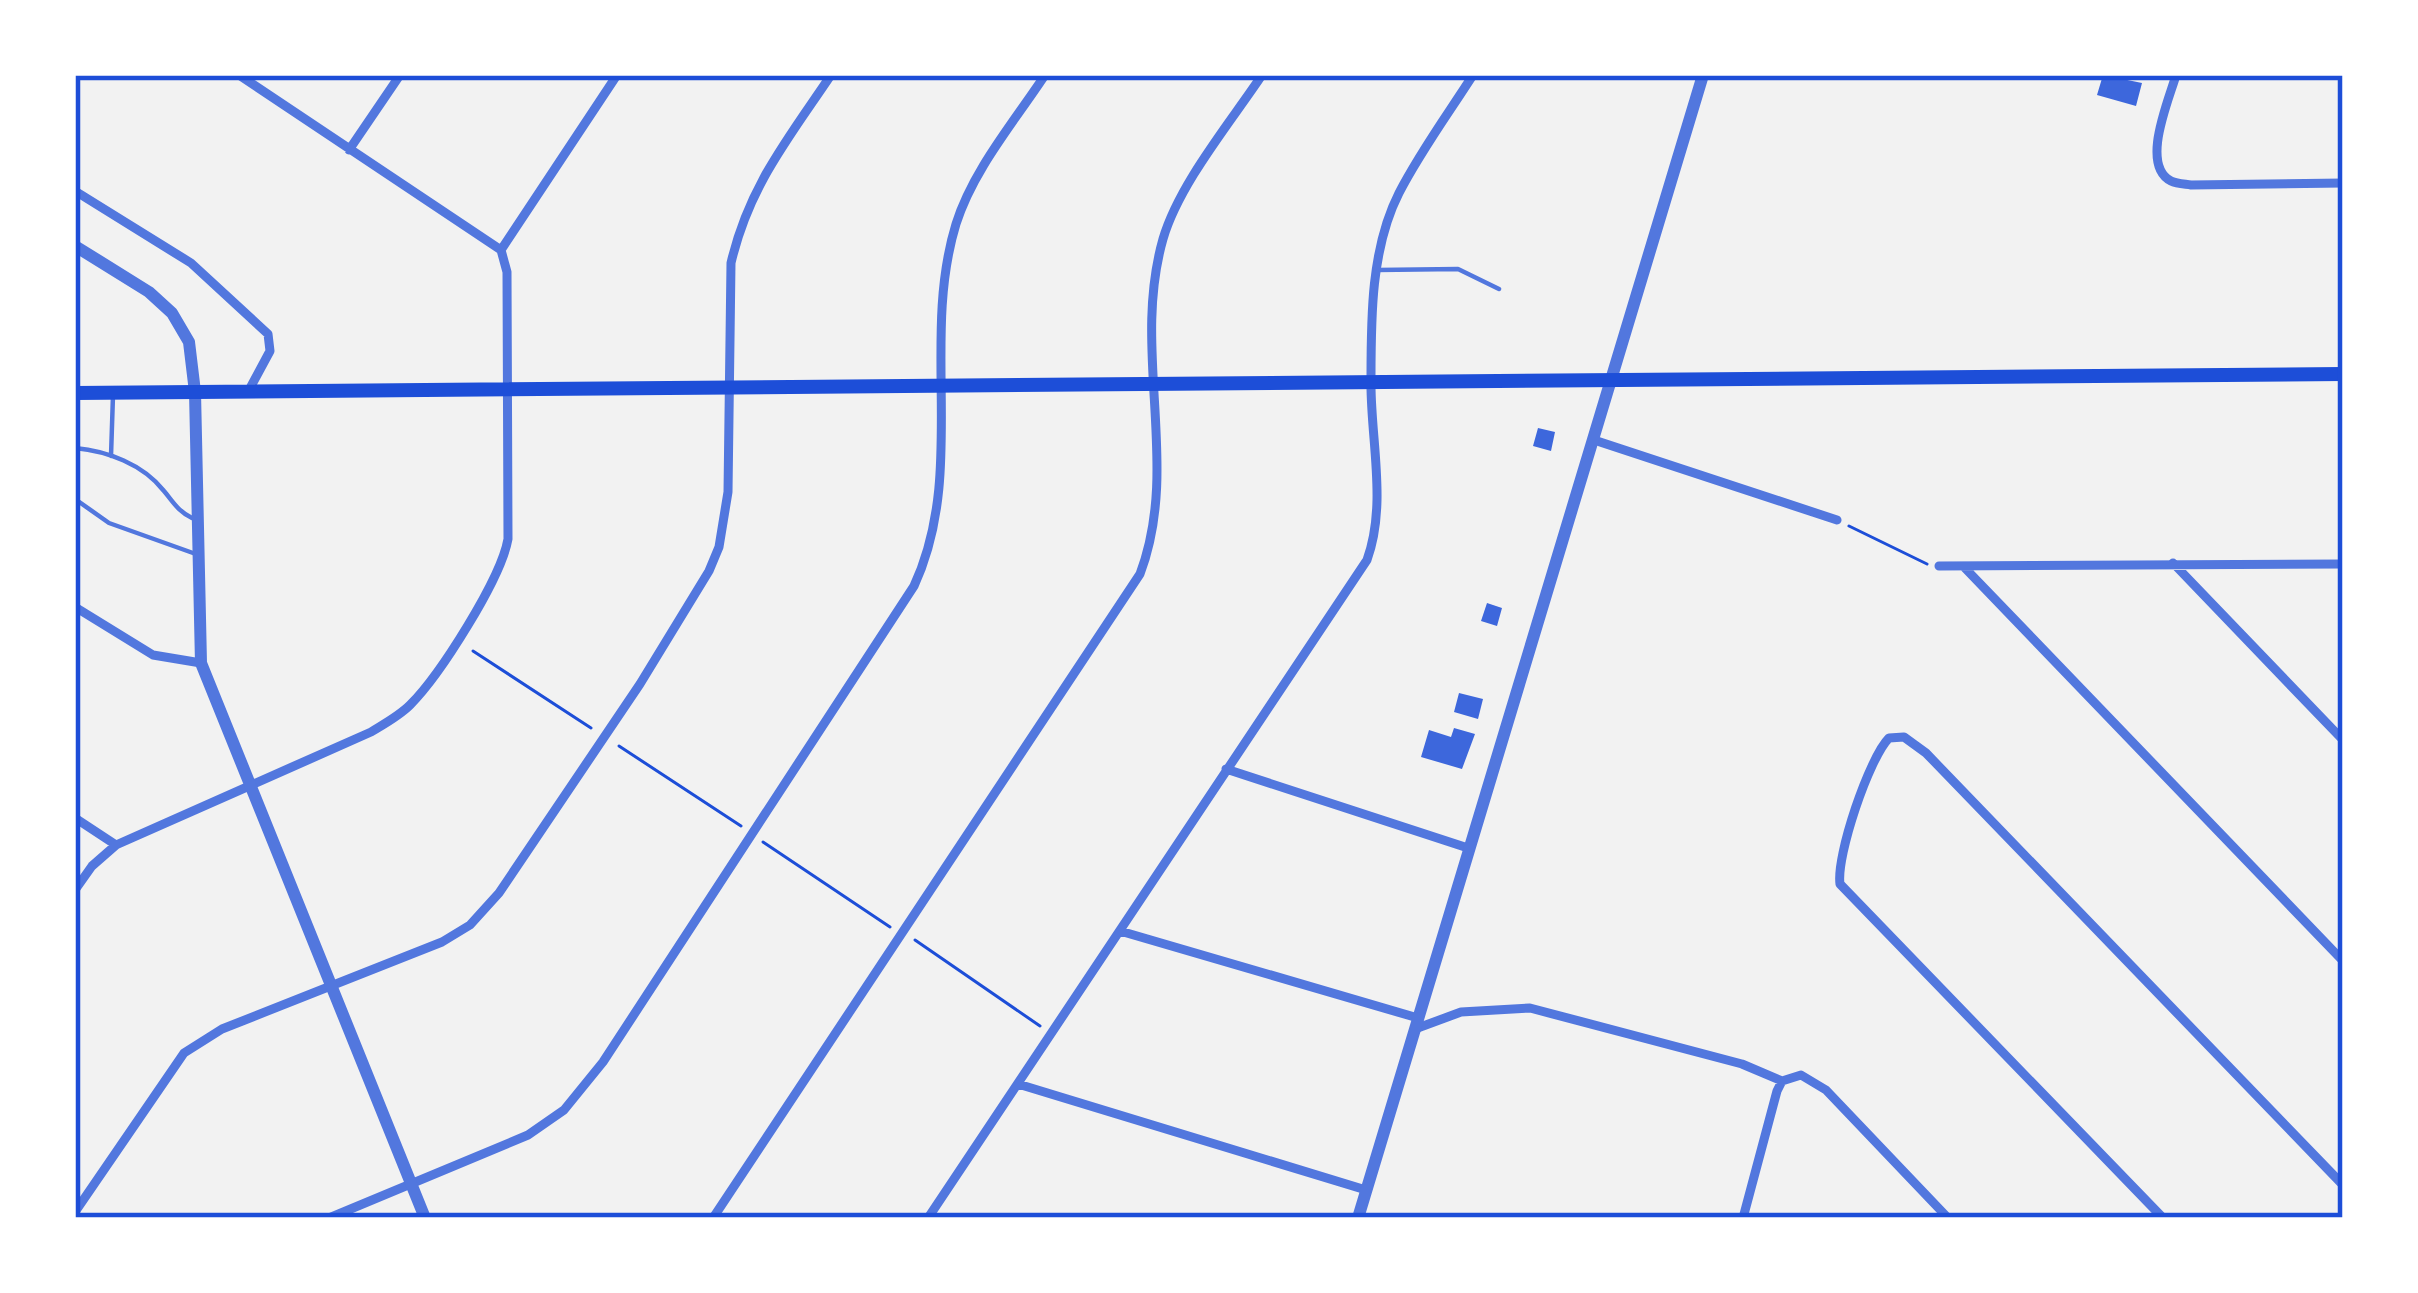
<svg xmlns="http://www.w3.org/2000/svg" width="2418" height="1293" viewBox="0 0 2418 1293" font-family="Signika,sans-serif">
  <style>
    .building { fill: #3d67dc }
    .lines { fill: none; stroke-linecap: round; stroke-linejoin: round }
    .path { stroke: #1d4ed8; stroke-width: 3 }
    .service { stroke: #5277de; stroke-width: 4.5 }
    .minor { stroke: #5277de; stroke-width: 9 }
    .tertiary { stroke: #5277de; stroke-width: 12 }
    .secondary { stroke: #1d4ed8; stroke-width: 14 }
    .neatline { fill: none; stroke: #1d4ed8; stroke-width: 4.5 }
  </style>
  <rect width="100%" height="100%" fill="#f2f2f2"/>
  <path class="building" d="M 2103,75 L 2142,83 L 2136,106 L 2097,95 Z
    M 1538,428 L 1555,432 L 1551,451 L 1533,446 Z
    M 1487,603 L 1502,608 L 1497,626 L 1481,621 Z
    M 1459,693 L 1483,699 L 1478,719 L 1454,712 Z
    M 1454,728 L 1475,734 L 1462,769 L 1421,757 L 1429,730 L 1451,737 Z"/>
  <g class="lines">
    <path class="path" d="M 1849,526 L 1927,564
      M 473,651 L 591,728
      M 619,746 L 741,826
      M 763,842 L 890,927
      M 915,940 L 1040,1026"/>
    <path class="service" d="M 1377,270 L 1458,269 L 1499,289
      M 75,448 C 107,451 143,464 164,491 C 174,503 178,511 192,518
      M 111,456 L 113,395
      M 75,499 L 109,523 L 193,553"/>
    <path class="minor" d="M 239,75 L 501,250
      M 2176,75 C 2169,100 2140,165 2171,181 C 2177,184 2185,184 2191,185 L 2343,183
      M 349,150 L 400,75
      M 75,191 L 191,263 L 268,334 L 270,351 L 248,392
      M 1594,440 L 1837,520
      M 2173,563 L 2343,740
      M 1939,566 L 2343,564
      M 1963,566 L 2343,961
      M 75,607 L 153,655 L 201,663
      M 1226,769 L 1468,848
      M 75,818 L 116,845
      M 75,890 L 92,866 L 116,845 L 371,732 C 384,724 399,716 410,705 C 440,675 501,579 508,539 L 507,272 L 501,250 L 617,75
      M 1120,931 L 1418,1018
      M 1415,1029 L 1461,1012 L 1530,1008 L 1742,1064 L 1782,1081
      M 1018,1084 L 1366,1190
      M 75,1212 L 184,1053 L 222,1029 L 442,942 L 470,925 L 499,893 L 640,684 L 709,571 L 719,547 L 728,492 L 731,263 C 749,186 788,139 831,75
      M 329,1218 L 528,1135 L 564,1110 L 603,1062 L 914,586 C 967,472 920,341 956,224 C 973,170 1014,122 1045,75
      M 713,1218 L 1140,574 C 1181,466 1131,351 1163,239 C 1179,184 1230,123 1262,75
      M 928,1218 L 1367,560 C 1387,505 1371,441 1371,385 C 1371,322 1370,250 1399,193 C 1420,152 1448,114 1473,75
      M 1743,1218 L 1777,1091 L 1782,1081 L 1801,1075 L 1826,1090 L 1948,1218
      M 2163,1218 L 1840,884 C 1836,856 1869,758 1889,738 L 1904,737 L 1926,753 L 2343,1185"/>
    <path class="tertiary" d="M 75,246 L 149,292 L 172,313 L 189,342 L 195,392 L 201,663 L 425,1218
      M 1358,1218 L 1703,75"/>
    <path class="secondary" d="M 75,393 L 2343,374"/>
  </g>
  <rect width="2418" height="1293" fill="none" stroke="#ffffff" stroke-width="156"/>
  <rect x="78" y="78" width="2262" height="1137" class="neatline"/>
</svg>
